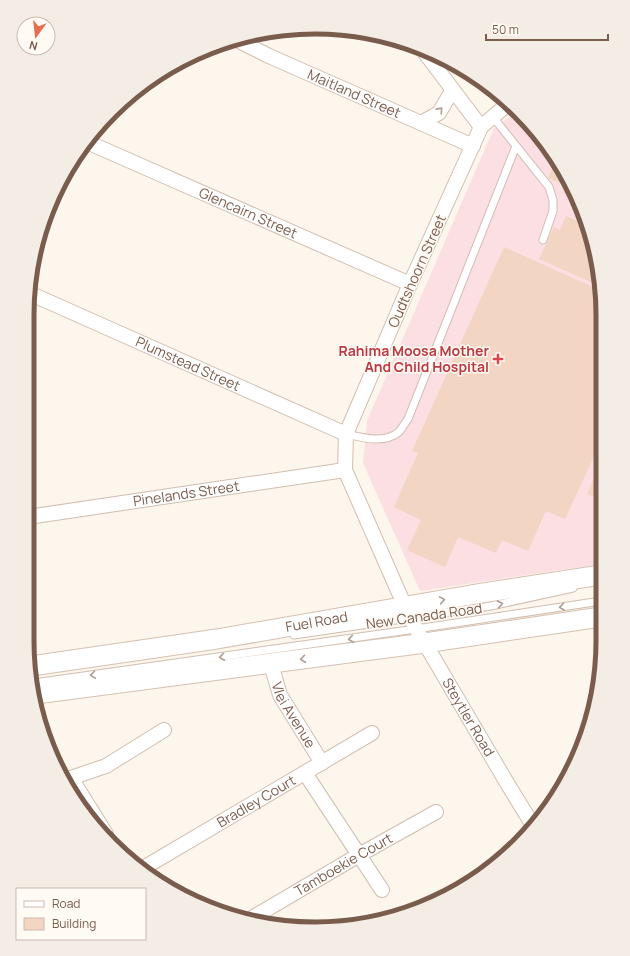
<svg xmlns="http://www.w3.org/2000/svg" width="630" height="956" viewBox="0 0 630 956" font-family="Manrope,sans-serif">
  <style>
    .medical { fill: #fbdfe3 }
    .building { fill: #f3d5c3 }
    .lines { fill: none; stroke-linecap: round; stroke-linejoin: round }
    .service-casing { stroke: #d1beb0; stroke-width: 9 }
    .minor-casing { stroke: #d1beb0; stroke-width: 16 }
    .secondary-casing { stroke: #d6c0b0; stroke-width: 21 }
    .service { stroke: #fff; stroke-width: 7 }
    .minor { stroke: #fff; stroke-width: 14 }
    .secondary { stroke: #fff; stroke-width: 19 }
    .oneway { stroke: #af9d94 }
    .health-dot { fill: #e0444e; stroke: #fffaf3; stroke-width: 1.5 }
    .labels { text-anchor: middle; stroke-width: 3; stroke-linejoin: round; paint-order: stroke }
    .street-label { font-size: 14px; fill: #7a5c4d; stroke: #fffaf3 }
    .health-label { font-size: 14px; font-weight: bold; fill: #be3a42; stroke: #fffaf3; text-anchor: end }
    .rim { fill: none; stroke: #7a5c4d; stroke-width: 5 }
  </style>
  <rect width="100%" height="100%" fill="#fdf6ec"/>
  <path class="medical" d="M 517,111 L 544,140 L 573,188 L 593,241 L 602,296 L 601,564 L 420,591 L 363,463 L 367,421 L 494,128 Z"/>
  <path class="building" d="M 526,121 L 544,140 L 549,148 L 534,142 L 538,134 L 523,128 Z
    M 556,160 L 573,188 L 576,194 L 564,189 L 565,185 L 548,178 Z
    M 566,216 L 588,226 L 593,241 L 600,279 L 597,285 L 539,259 L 554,227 L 560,230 Z
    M 504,247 L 602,291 L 602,320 L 596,334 L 602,337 L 602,439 L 565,519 L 546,511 L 528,551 L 502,540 L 496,553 L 458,537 L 445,567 L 407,550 L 421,520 L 394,507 L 418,453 L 412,451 Z
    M 597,471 L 602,473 L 601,500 L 587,494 Z"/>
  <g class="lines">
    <g class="service-casing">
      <path id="service" d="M 493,117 L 549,187 L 553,200 L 553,211 L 543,240
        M 346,434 C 363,438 384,444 399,432 C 402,428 405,423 408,419 L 516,146
        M 294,635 L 491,606 L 573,588
        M 34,683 L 416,629 L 601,601"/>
    </g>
    <g class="minor-casing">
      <g id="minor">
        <path id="s1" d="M 235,39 L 269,56 L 473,146"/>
        <path d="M 422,49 L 481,127"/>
        <path id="s2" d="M 509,103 L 481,127 L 410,284 L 346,434 L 345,470 L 410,618 L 507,783 L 534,827"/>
        <path d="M 421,123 L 439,113 L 452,91"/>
        <path id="s3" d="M 87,142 L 410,284"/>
        <path id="s4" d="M 29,293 L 346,434"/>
        <path id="s5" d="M 28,517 L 345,470"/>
        <path id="s6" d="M 271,664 L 280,695 L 322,763"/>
        <path d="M 305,773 L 382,890"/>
        <path d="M 71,778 L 106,834"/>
        <path d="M 65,780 L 106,766 L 164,730"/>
        <path id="s7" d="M 140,870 L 372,733"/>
        <path id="s8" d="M 252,918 L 359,855 L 436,812"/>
      </g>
    </g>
    <g class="secondary-casing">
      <g id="secondary">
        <path id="s9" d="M 31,666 L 217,639 L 482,593 L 601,575"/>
        <path d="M 36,694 L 425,643 L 601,617"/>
      </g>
    </g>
    <use href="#service" class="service"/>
    <use href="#minor" class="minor"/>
    <use href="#secondary" class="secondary"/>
  </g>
  <defs><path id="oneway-chevron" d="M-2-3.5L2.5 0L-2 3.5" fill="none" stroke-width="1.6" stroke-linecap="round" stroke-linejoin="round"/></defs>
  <g class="oneway">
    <use href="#oneway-chevron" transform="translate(440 110) rotate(-48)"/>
    <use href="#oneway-chevron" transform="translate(442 600) rotate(-10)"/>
    <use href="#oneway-chevron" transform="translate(500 604) rotate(-12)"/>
    <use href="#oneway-chevron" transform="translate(562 607) rotate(172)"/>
    <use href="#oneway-chevron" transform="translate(351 639) rotate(172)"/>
    <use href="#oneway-chevron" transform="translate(222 657) rotate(172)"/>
    <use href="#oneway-chevron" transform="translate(303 659) rotate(172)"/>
    <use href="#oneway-chevron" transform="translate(93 675) rotate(172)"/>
  </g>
  <path class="health-dot" d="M496 353h4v4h4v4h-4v4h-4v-4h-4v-4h4z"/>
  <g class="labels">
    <g class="street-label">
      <text dy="5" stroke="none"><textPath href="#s1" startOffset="131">Maitland Street</textPath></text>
      <text dy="5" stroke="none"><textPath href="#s3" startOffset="176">Glencairn Street</textPath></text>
      <text transform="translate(417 271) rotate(-66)" y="5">Oudtshoorn Street</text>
      <text dy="5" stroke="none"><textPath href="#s4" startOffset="174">Plumstead Street</textPath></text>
      <text dy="5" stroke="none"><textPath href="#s5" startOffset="160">Pinelands Street</textPath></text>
      <text transform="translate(424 616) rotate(-8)" y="5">New Canada Road</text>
      <text dy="5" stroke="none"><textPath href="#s9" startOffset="289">Fuel Road</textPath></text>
      <text dy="5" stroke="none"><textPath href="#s6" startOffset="56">Vlei Avenue</textPath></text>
      <text dy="5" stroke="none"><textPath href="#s2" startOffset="685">Steytler Road</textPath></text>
      <text dy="5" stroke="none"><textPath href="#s7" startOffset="135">Bradley Court</textPath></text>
      <text dy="5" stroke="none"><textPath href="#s8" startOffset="106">Tamboekie Court</textPath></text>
    </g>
    <g class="health-label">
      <text x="489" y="356">Rahima Moosa Mother<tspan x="489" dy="16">And Child Hospital</tspan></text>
    </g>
  </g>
  <path d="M0 0H630V956H0ZM315 34H315A281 281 0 0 1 596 315V641A281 281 0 0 1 315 922H315A281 281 0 0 1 34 641V315A281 281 0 0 1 315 34Z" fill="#f4ede6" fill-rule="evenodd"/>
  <path class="rim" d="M315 34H315A281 281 0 0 1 596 315V641A281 281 0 0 1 315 922H315A281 281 0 0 1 34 641V315A281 281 0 0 1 315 34Z"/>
  <rect x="16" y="888" width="130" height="52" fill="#fffaf3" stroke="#cabbb1"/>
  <rect x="24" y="901" width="20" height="6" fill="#ffffff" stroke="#cabbb1"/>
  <text x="52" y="908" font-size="12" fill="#7a5c4d">Road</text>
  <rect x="24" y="918" width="20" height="12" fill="#f3d5c3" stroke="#cabbb1"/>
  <text x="52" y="928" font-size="12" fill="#7a5c4d">Building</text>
  <g transform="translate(36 36) rotate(195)"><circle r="19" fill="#fffaf3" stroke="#cabbb1"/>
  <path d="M0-3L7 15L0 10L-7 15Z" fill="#e76f51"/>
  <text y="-6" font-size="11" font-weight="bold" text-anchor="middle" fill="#7a5c4d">N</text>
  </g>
  <path d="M486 34v6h122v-6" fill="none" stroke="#7a5c4d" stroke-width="2"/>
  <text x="492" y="34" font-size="12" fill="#7a5c4d" stroke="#fffaf3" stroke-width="3" paint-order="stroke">50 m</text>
</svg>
